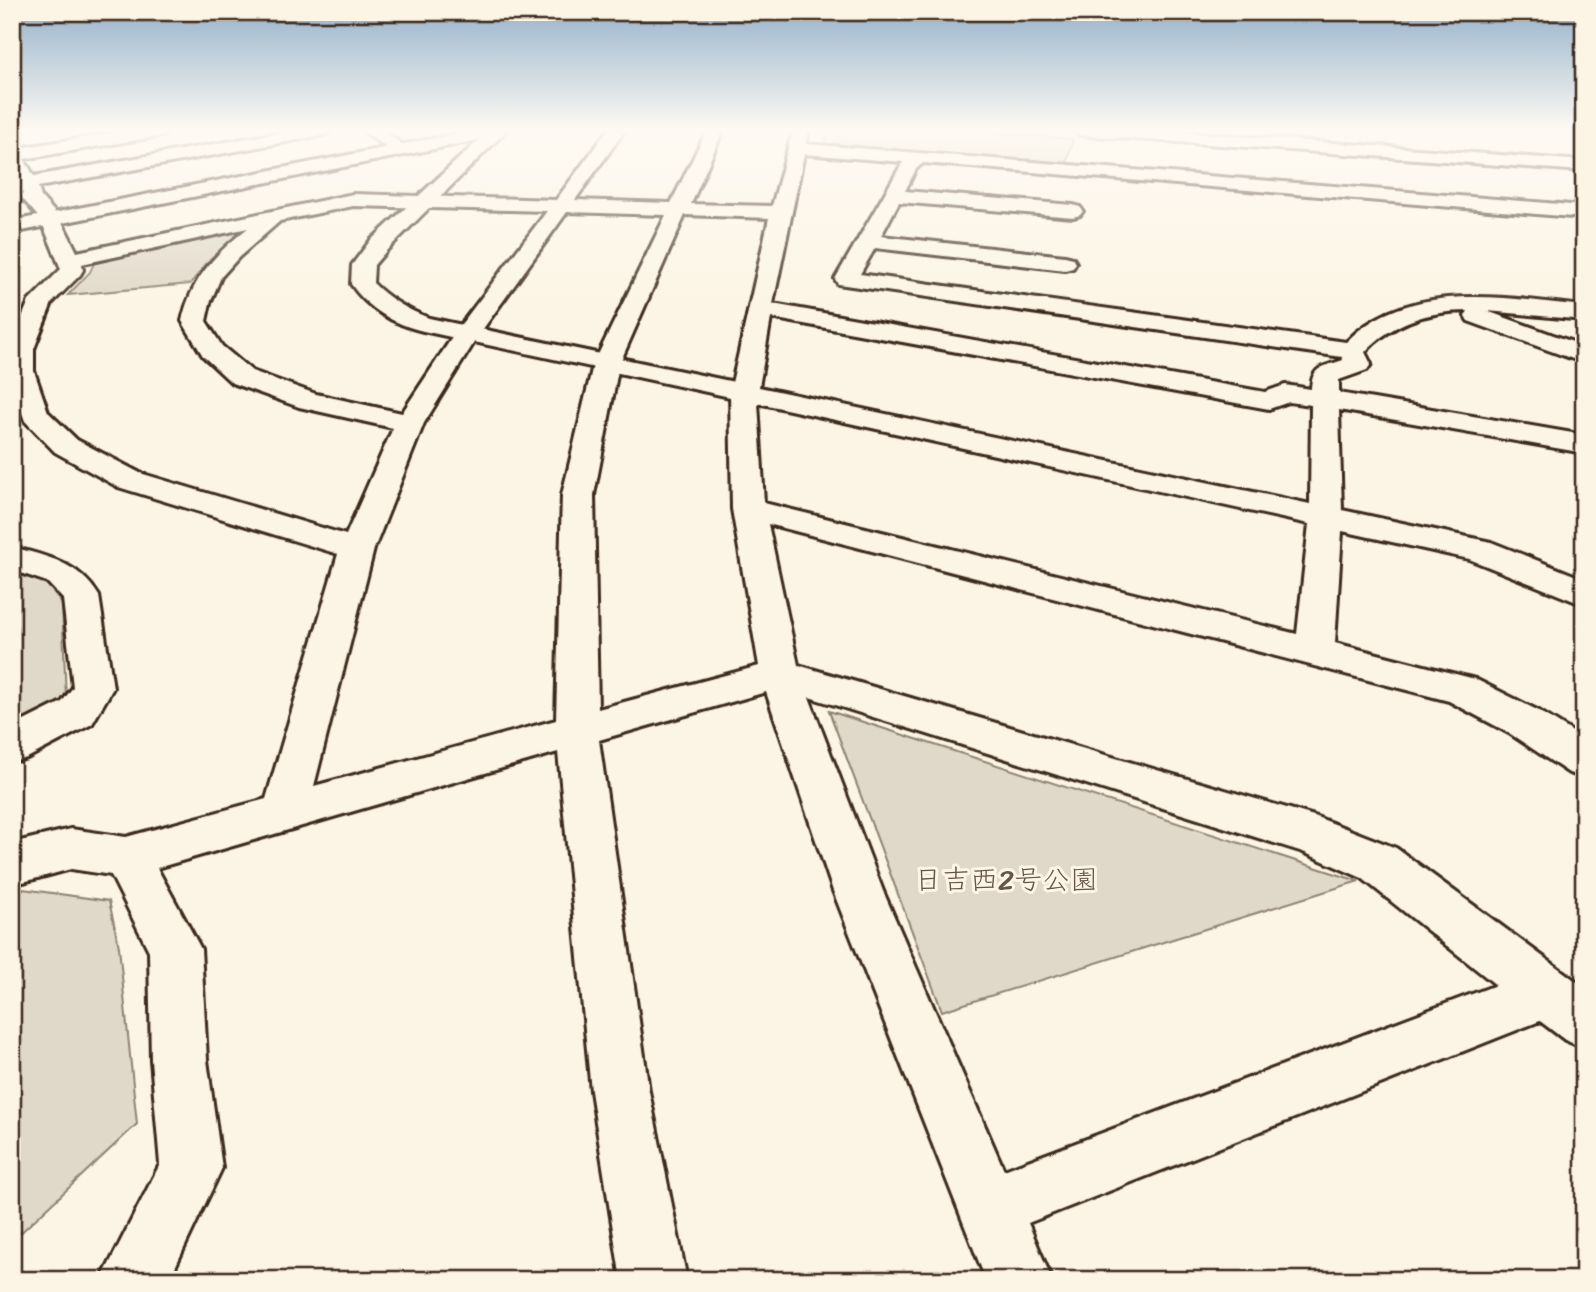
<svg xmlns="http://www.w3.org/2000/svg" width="1596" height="1292" viewBox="0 0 1596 1292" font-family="Sriracha,'Klee One',sans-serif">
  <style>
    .green { fill: #e0d8c8; stroke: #8e8173; stroke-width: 2 }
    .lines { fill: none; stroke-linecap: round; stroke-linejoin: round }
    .minor-casing { stroke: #3b2a1e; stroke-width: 6 }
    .tertiary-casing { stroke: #3b2a1e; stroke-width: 6 }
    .minor { fill: #fcf5e5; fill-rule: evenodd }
    .tertiary { fill: #fcf5e5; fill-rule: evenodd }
    .labels { text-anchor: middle; stroke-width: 6; stroke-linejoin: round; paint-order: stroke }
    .near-park-label { font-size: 28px; fill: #645648; stroke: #fcf5e5 }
  </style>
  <rect width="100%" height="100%" fill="#fcf5e5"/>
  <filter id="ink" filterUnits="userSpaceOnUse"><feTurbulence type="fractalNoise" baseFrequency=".0143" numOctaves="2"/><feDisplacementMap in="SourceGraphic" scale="14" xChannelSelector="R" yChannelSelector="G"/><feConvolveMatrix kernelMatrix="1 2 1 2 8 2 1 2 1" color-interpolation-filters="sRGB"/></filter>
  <g filter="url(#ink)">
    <path class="green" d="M 828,130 L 961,130 L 1073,139 L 1066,165 L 824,147 Z
      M 243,230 L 210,259 L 190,284 L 68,295 L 90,272 L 95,261 Z
      M 12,574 L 47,582 L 62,604 L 66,698 L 43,720 L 12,734 Z
      M 829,711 L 1358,881 L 1359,881 L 942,1011 Z
      M 23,889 L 109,901 L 119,947 L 137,1124 L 12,1241 L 12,892 Z"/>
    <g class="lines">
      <g class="minor-casing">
        <path id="minor" d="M 133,130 L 173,130 L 165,135 L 24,159 L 34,176 L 294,130 L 332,130 L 324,135 L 38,187 L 41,197 L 60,218 L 77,252 L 353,194 L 556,200 L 608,130 L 625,130 L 575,200 L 671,203 L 707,130 L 723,130 L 691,204 L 772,206 L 793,130 L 809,130 L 806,144 L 1584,206 L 1584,218 L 923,163 L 916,169 L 905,191 L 1073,205 L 1080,207 L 1083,211 L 1080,215 L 1073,217 L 899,202 L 881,236 L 1065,256 L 1073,258 L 1076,263 L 1073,268 L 1065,270 L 875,248 L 860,274 L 1346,342 C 1408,279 1504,298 1584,306 L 1584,320 L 1487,311 L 1584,346 L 1584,363 L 1468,321 L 1465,316 L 1468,311 C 1428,311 1393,322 1365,352 L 1371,364 L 1367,370 L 1339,380 L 1339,393 L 1584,435 L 1584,453 L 1339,410 L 1342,510 L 1491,542 L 1584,579 L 1584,605 L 1469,559 L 1342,531 L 1335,643 L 1475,679 L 1539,711 L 1584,739 L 1584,778 L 1569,773 L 1509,733 L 1449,701 L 768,524 L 798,665 L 1314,816 L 1396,848 L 1584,987 L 1584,1048 L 1565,1040 L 1540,1021 L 1028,1223 L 1052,1280 L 986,1280 L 833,891 L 766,692 L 599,740 L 649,1091 L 687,1280 L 621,1280 L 591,1091 L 558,752 L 157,868 L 201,949 L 207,1060 L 222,1168 L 169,1280 L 101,1280 L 160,1164 L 151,1060 L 149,951 L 111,875 L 71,869 L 12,885 L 12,843 L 71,829 L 126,837 L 266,799 L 338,554 L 118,487 L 55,452 L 25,421 L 12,386 L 12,340 L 29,301 L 61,269 L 41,220 L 22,198 L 12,171 L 12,149 ZM 804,154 L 903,162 L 835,279 L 838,284 L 1342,357 L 1343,360 C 1324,367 1312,365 1311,389 L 1285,385 L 1265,392 L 773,304 ZM 353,206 L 547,211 L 459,327 L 402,413 L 316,394 L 252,371 L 222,346 L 206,321 L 210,303 L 221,277 L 239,257 L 280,221 ZM 567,212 L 666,215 L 593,365 L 562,495 L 556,720 L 314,786 L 374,549 L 424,423 L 480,333 ZM 685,215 L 769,218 L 730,392 L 732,509 L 759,666 L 598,709 L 594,495 L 619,365 ZM 248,228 C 215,254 191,279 182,321 L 203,356 L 232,383 L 299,407 L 393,428 L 346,535 L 140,473 L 77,440 L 48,412 L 34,371 L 34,349 L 52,303 L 80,275 L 83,270 L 82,264 ZM 771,318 L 1269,409 L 1289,402 L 1311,405 L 1310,504 L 759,387 ZM 758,403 L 1309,524 L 1297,634 L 764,503 ZM 809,697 L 1303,852 L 1362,878 L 1496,985 L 1004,1170 L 883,891 Z
          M 362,130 L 382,130 L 409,149 L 400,154 L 394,153 Z
          M 1072,130 L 1156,130 L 1584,161 L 1584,171 L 1080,135 Z
          M 12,547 C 49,557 78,562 99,596 L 113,688 L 92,724 L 27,758 L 12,762 L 12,727 L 62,702 L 73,687 L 63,599 L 47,582 L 12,570 Z"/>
      </g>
      <g class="tertiary-casing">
        <path id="tertiary" d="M 476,130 L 506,131 L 386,251 L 374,265 L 373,283 C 389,299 408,310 429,318 L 744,384 L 754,386 L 758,392 L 754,398 L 744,400 L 423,331 C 394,324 368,309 351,284 L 352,265 L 370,241 L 479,140 L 12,233 L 12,221 Z"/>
      </g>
      <use href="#minor" class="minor"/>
      <use href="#tertiary" class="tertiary"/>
    </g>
  </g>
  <linearGradient id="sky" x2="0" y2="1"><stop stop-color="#94b1ca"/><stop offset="0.42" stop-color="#fefaf3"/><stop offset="1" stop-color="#fefaf3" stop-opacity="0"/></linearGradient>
  <rect width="1596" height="311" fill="url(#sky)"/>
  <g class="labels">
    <g class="near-park-label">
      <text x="1006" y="889">日吉西2号公園</text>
    </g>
  </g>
  <rect width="1596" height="1292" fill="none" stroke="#fcf5e5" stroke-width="42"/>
  <rect x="21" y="21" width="1554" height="1250" fill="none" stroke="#3b2a1e" stroke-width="2.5" filter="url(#ink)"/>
</svg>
